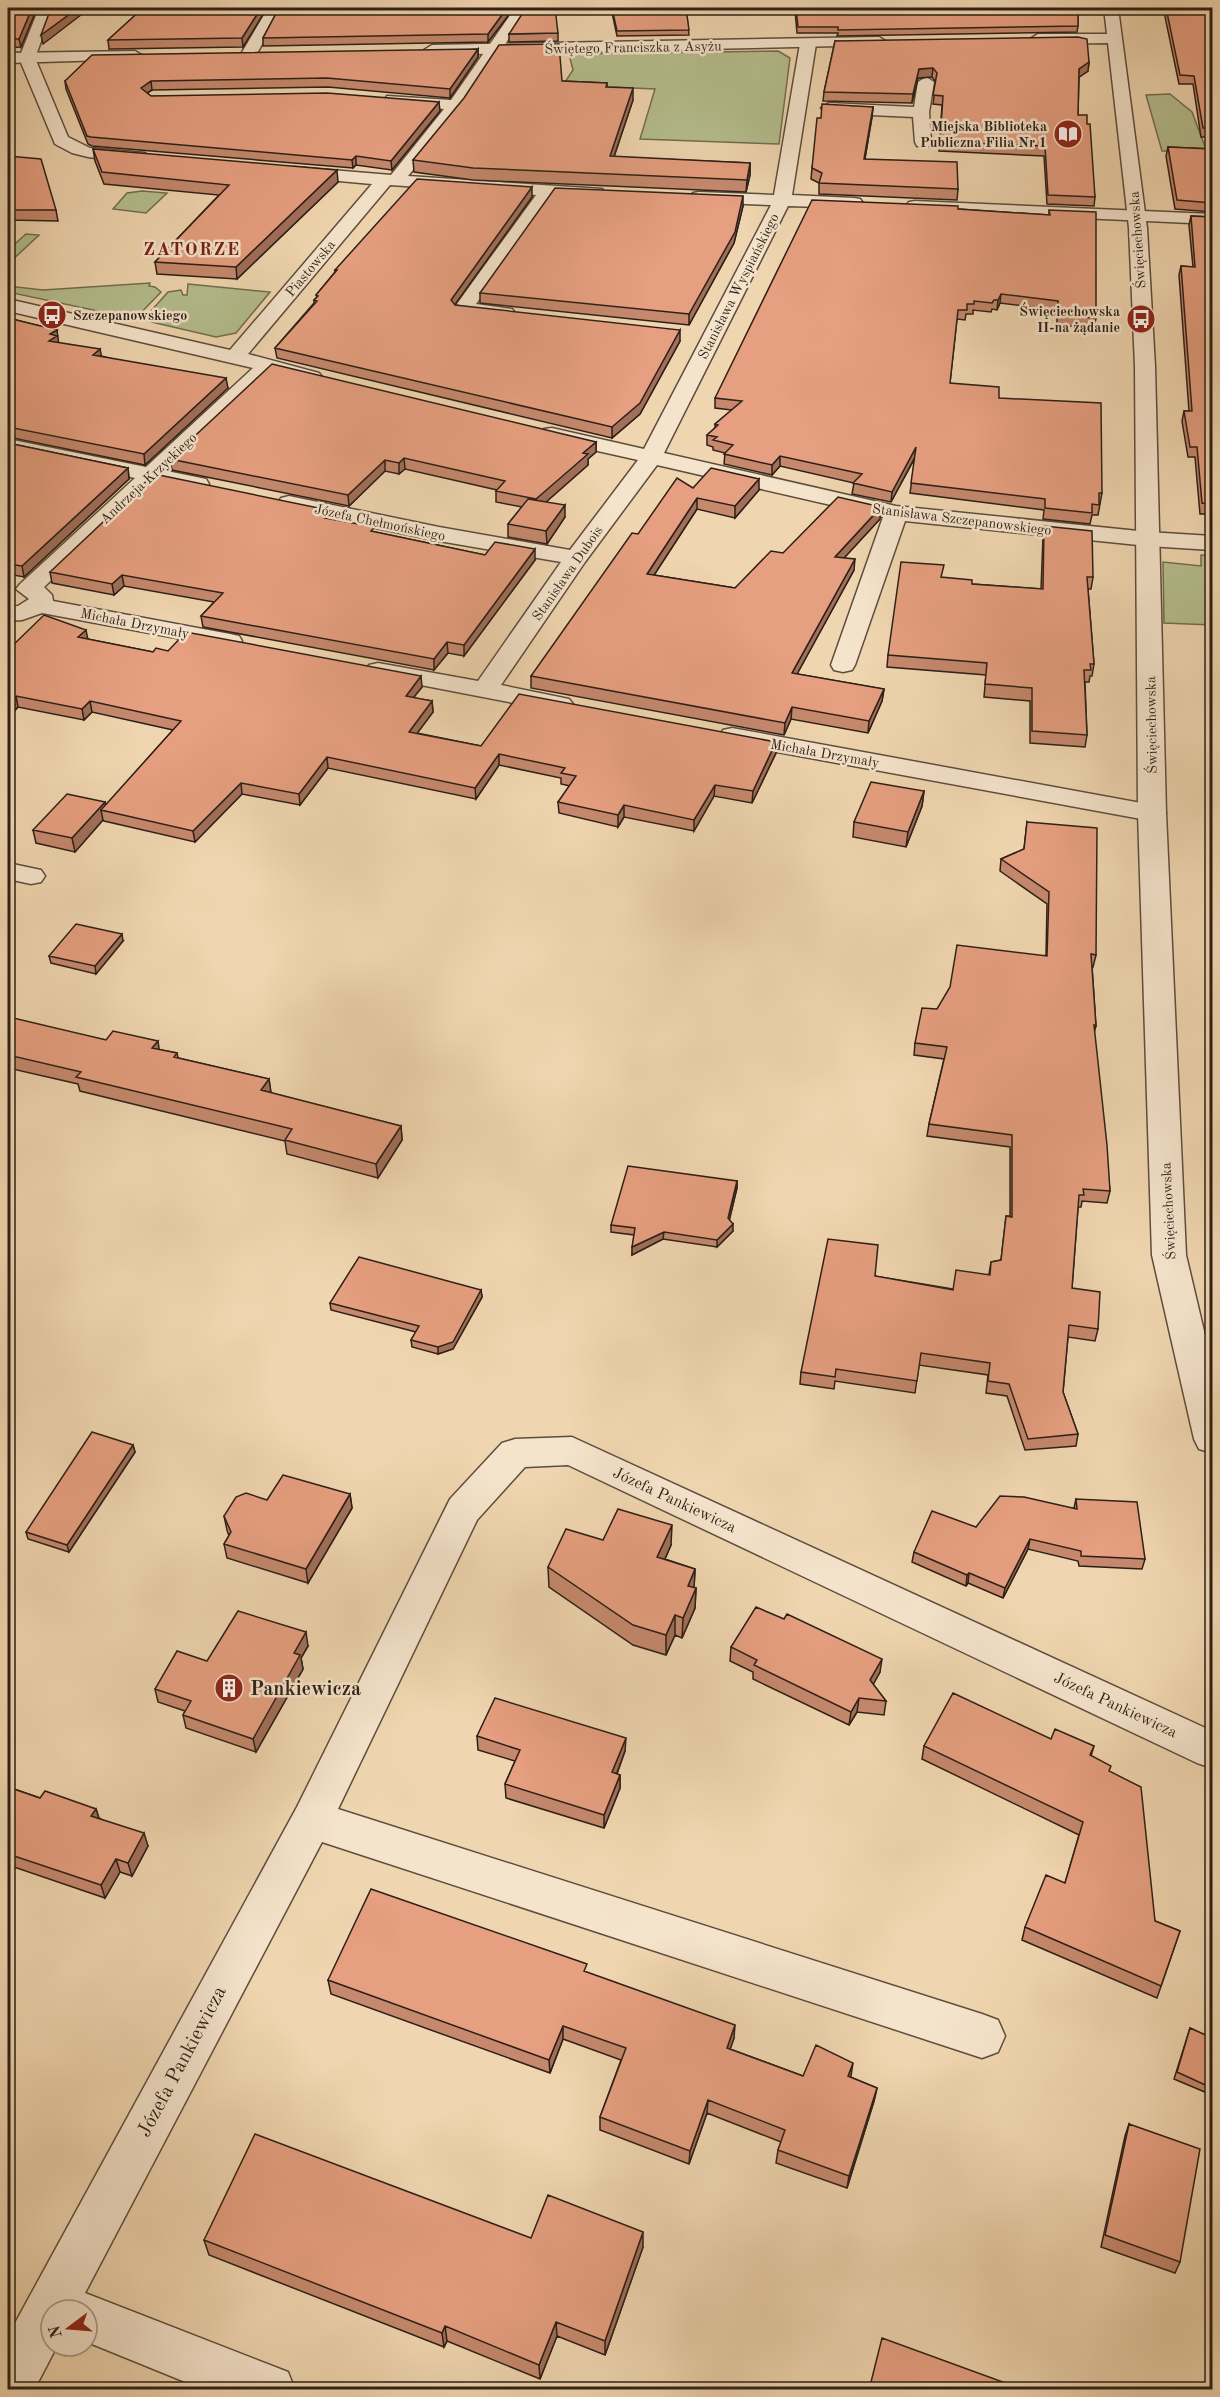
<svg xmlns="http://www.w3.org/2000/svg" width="1220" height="2397" viewBox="0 0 1220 2397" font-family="'Old Standard TT',serif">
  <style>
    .green { fill: #b5be8e; stroke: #716e52; stroke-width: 1.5 }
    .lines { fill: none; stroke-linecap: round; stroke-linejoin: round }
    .minor-casing { stroke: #5e4d3d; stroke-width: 3 }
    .tertiary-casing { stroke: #5e4d3d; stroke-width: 3 }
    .minor { fill: #f5e4cc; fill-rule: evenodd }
    .tertiary { fill: #f5e4cc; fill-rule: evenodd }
    .wall { fill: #c6896e; stroke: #2d1f17; stroke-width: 1.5 }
    .shaded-wall { fill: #a16f5a; stroke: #2d1f17; stroke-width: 1.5 }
    .building { fill: #e69f80; stroke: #2d1f17; stroke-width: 1.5 }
    .labels { text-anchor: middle; stroke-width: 5; stroke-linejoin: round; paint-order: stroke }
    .far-street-label { font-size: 14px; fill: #2d1f17; stroke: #f5e4cc }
    .far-poi-label { font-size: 14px; font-weight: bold; fill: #2d1f17; stroke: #f5e4cc; text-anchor: end }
    .street-label { font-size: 16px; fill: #2d1f17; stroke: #f5e4cc }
    .far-district-label { font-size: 18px; font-weight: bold; letter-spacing: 1.5px; fill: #7a1f14; stroke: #f5e4cc }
    .near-poi-label { font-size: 20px; font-weight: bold; fill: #2d1f17; stroke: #f5e4cc; text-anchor: start }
    .near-street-label { font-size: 20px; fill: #2d1f17; stroke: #f5e4cc }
  </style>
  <rect width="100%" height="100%" fill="#f0d6b0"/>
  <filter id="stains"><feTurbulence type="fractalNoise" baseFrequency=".00333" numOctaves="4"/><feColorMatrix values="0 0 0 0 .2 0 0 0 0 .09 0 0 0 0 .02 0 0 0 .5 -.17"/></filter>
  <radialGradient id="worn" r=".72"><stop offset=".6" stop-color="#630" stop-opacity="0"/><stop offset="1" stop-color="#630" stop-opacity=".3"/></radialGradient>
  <path class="green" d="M 778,51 L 790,58 L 779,144 L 640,139 L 655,89 L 563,85 L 573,70 L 569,54 Z
    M 1170,94 L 1192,112 L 1207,152 L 1162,151 L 1146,95 Z
    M 142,191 L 167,193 L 146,213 L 113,209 L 127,193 Z
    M 26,234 L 39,235 L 8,264 L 8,250 Z
    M 150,283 L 149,286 L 155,287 L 161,292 L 135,319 L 8,292 L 8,286 L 43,290 Z
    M 188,284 L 270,292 L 236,333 L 216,337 L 143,320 L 168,292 L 181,290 L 183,295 L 187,295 Z
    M 1201,555 L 1212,556 L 1212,625 L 1164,623 L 1163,562 L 1201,566 Z"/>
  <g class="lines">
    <g class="minor-casing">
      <path id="minor" d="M 39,8 L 53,8 L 35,58 L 68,137 L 90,148 L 145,153 L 148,157 L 145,161 L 119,161 L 88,157 L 72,153 L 55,144 L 19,58 Z
        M 268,8 L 282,8 L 255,57 L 243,57 L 241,54 Z
        M 515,8 L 529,8 L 463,108 L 408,176 L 602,189 L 605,193 L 602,197 L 596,198 L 553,196 L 476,304 L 512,309 L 515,313 L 512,317 C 496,321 472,317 456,313 L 453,309 L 536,195 L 390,185 L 248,354 L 319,373 L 322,377 L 319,381 L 312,383 L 272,373 L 167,471 L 206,479 L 209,484 L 206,489 L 198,491 L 156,482 L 44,587 L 52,595 L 53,601 L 230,634 L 239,636 L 242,641 L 239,646 L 230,648 L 42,613 L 22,620 L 8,621 L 8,607 L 18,606 L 29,599 L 16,589 L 20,584 L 135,478 L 8,451 L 8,439 L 146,467 L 253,368 L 8,311 L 8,299 L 230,350 L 372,184 L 295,177 L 289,176 L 286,172 L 289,168 L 295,167 L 391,175 L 444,109 L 393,104 L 385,99 L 387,96 L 451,100 Z
        M 808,39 L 816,44 L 792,195 L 854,198 L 860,199 L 863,203 L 860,207 L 854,208 L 788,206 L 664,453 L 896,506 L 1148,532 L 1212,536 L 1212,550 L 1148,546 L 905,521 L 855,665 L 852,670 L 843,672 L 834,670 L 831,665 L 883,517 L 657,465 L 585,562 L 501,685 L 569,699 L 573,704 L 569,709 L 560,712 L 369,675 L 366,670 L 369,665 L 378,663 L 478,681 L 561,562 L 439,541 L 289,510 L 281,508 L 278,503 L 281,498 L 289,496 L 439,527 L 570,550 L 638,460 L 544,439 L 541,434 L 544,429 L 552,428 L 644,449 L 771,205 L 699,202 L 693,201 L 690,197 L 693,193 L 699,192 L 774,195 L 800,44 Z
        M 926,77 L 934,82 L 929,112 L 931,142 L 929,146 L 917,146 L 915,142 L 913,117 L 829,113 L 821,108 L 829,103 L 914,107 L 918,82 Z
        M 915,201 L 1212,214 L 1212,224 L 909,210 L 906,206 L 909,202 Z
        M 732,728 L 1152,805 L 1162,807 L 1166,813 L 1162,819 L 1152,821 L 723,742 L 719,736 L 723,730 Z
        M 8,863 L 41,870 L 45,876 L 41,882 L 31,884 L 8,879 Z
        M 572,1437 L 1212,1731 L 1212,1768 L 1197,1763 L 568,1465 L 525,1467 L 477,1520 L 338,1809 L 982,2014 L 998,2020 L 1005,2036 L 998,2052 L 982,2058 L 322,1842 L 85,2293 L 288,2372 L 295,2390 L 205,2390 L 87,2342 L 87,2310 L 51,2310 L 51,2346 L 57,2346 L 34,2390 L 8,2390 L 8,2336 L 297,1807 L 450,1499 L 502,1443 L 515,1439 Z"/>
    </g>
    <g class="tertiary-casing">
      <path id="tertiary" d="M 1104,8 L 1118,8 L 1147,228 L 1155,366 L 1166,813 L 1186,1255 L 1212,1365 L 1212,1453 L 1199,1449 L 1194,1439 L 1152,1255 L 1138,813 L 1135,366 L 1129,228 L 1108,43 L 1038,44 L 1030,39 L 1038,34 L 1107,34 Z
        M 879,37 L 887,42 L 884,45 L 432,55 L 424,50 L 432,45 Z
        M 135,51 L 143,56 L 141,59 L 8,63 L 8,53 Z"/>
    </g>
    <use href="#minor" class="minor"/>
    <use href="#tertiary" class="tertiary"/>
  </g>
  <path class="wall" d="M 8,8 L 37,8 L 21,47 L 8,48 Z
    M 139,8 L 267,8 L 243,47 L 109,49 L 108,40 L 141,10 Z
    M 279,8 L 514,8 L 488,42 L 263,46 L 263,38 Z
    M 611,8 L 686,8 L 689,35 L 617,36 Z
    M 690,8 L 1078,8 L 1078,26 L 1077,32 L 837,36 L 838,33 L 797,33 L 795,10 Z
    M 1164,8 L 1212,8 L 1212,137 L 1201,137 L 1193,84 L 1179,84 L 1164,12 Z
    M 558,33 L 558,41 L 509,42 L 509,34 Z
    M 835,41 L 1089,62 L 1088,71 L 1079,77 L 1078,115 L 1095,197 L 1094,206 L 1047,204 L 1044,156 L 939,151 L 942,105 L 933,104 L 936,82 L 932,77 L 918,78 L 912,103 L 823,101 L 824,92 Z
    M 478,49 L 478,57 L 450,98 L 328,87 L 152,90 L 147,93 L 151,96 L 440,111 L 392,170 L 356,165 L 353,168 L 92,146 L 88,144 L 66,89 L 65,81 Z
    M 562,81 L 607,83 L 607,87 L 633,100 L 614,157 L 750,163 L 750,175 L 746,192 L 473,180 L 414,172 L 413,160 Z
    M 873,107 L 872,117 L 865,159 L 958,189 L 957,200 L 819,194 L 819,183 L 811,179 L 812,168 L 821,118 Z
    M 1168,147 L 1212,149 L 1212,212 L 1175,209 L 1166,156 Z
    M 93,149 L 338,182 L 237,279 L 157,274 L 155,262 L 219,195 L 104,184 L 95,161 Z
    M 8,156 L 56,210 L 58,221 L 8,220 Z
    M 532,197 L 455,305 L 680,341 L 640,414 L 612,438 L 277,358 L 275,348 L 314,303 L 314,300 L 317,297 L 316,295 L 335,272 L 335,270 Z
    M 743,206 L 734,243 L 689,325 L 480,303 L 480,293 Z
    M 958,209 L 1049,215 L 1049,210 L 1096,318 L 1094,328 L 1057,325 L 1057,310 L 1000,303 L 997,310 L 992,309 L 991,312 L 973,310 L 973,314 L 966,314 L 965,320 L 957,319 L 950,383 L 999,398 L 1102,493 L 1098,515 L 1092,515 L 1090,524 L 1043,519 L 1044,510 L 910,493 L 915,458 L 891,502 L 852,494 L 854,483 L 780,466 L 772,475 L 724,464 L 725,453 L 713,450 L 713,447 L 707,445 L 707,435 L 715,428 L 715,424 L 732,410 L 715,408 L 715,398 Z
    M 1191,216 L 1212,217 L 1212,517 L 1208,517 L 1208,514 L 1200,514 L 1195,457 L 1188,457 L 1182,421 L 1184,411 L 1189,411 L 1179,275 L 1181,266 L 1193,267 L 1189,225 Z
    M 8,318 L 57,330 L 58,343 L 101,356 L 228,388 L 145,465 L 8,437 Z
    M 596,442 L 596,452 L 588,459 L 588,465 L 546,502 L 565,517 L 547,544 L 508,537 L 508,524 L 522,507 L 496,502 L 496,491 L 497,490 L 405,469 L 399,474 L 385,471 L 349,506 L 172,470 L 170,459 Z
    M 8,443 L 128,468 L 129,479 L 24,577 L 8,574 Z
    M 693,488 L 759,490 L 735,518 L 697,509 L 654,575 L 735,588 L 783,553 L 880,519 L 844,558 L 854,570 L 797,674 L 884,689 L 882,701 L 868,733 L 791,719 L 784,735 L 531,688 L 531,676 Z
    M 333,520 L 375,532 L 485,555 L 535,560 L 464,656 L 448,653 L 434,670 L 203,627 L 201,616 L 214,602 L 124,586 L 114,595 L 52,583 L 50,572 Z
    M 1044,526 L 1093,577 L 1091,589 L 1088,589 L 1094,664 L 1092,676 L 1090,676 L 1089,682 L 1085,682 L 1087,735 L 1085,747 L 1030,743 L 1030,701 L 984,697 L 986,675 L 887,667 L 888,655 L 942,578 L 972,584 L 1041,589 L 1043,537 Z
    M 87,639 L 153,652 L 168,651 L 422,687 L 413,698 L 432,701 L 433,712 L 417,733 L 481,746 L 776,753 L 752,803 L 714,796 L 694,831 L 624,817 L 618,827 L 559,813 L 558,802 L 570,786 L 561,784 L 561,778 L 499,765 L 476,799 L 328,768 L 300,805 L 242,794 L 195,842 L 104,821 L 103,820 L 75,852 L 36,843 L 33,830 L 106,805 L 173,730 L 92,712 L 84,720 L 18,707 L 8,718 L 8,650 Z
    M 924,791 L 922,806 L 906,847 L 853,837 L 854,822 Z
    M 1027,822 L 1096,955 L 1093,967 L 1092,966 L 1096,1026 L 1094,1033 L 1110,1191 L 1107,1203 L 1082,1201 L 1081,1207 L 1078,1207 L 1072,1288 L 1098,1329 L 1095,1341 L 1068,1337 L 1063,1392 L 1078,1434 L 1076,1446 L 1025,1450 L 1007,1396 L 986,1393 L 988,1375 L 919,1365 L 915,1393 L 835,1381 L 834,1389 L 800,1384 L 801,1372 L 875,1276 L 953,1289 L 989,1274 L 991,1262 L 1001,1260 L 1006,1216 L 1010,1216 L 1010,1147 L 927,1136 L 929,1124 L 944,1059 L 914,1055 L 915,1043 L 937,1009 L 1046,955 L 1047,904 L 1000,871 L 1001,859 L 1024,849 Z
    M 123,941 L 96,974 L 51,963 L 49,956 Z
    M 8,1019 L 106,1040 L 177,1053 L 178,1058 L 269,1079 L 271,1093 L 401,1126 L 402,1140 L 378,1178 L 287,1154 L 285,1141 L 80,1091 L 78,1084 L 8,1068 Z
    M 737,1181 L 737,1188 L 729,1220 L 733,1231 L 717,1247 L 663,1239 L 632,1255 L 634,1235 L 611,1232 L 611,1225 Z
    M 481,1290 L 482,1297 L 453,1349 L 438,1354 L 412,1347 L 411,1340 L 416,1332 L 331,1310 L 330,1303 Z
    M 133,1445 L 135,1452 L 69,1552 L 28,1539 L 26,1532 Z
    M 350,1494 L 352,1508 L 308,1583 L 227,1558 L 224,1544 L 229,1536 L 227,1530 L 224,1516 L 267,1500 Z
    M 1076,1499 L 1145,1559 L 1142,1569 L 1079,1566 L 1078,1561 L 1028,1549 L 1003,1598 L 968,1583 L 966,1586 L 912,1562 L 914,1552 L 976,1527 L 1074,1508 Z
    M 603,1540 L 671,1545 L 665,1559 L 695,1569 L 694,1588 L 696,1588 L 695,1608 L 682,1638 L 675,1635 L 666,1655 L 633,1645 L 549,1587 L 548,1567 Z
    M 308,1646 L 301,1658 L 303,1669 L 256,1752 L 186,1728 L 183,1715 L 185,1711 L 158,1702 L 155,1689 L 207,1661 Z
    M 731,1647 L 880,1672 L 873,1684 L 886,1701 L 884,1715 L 857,1712 L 849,1725 L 753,1679 L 753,1672 L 730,1661 Z
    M 477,1736 L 625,1751 L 617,1774 L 620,1775 L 620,1788 L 604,1828 L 506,1798 L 505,1784 L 515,1761 L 478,1750 Z
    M 1051,1739 L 1094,1746 L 1091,1756 L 1110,1772 L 1155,1921 L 1180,1931 L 1157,1998 L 1022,1940 L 1025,1927 L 1065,1883 L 1079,1835 L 922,1759 L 924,1746 Z
    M 8,1787 L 40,1798 L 96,1809 L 99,1818 L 148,1846 L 132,1876 L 120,1872 L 105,1898 L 8,1865 Z
    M 587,1973 L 734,2038 L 730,2049 L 803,2076 L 850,2077 L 877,2088 L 874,2101 L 847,2188 L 776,2163 L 778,2150 L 781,2142 L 707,2113 L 689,2164 L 600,2130 L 600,2117 L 621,2060 L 563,2039 L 550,2073 L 331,1994 L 328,1980 Z
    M 1190,2028 L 1212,2038 L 1212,2095 L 1174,2079 Z
    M 1129,2124 L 1180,2262 L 1175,2273 L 1101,2247 L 1125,2136 Z
    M 1212,2151 L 1212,2182 L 1209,2181 Z
    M 531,2238 L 643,2247 L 605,2355 L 557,2336 L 540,2379 L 447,2341 L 444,2347 L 209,2255 L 204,2240 Z"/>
  <path class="shaded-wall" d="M 32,8 L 37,8 L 21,47 L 19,39 Z
    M 78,8 L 90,8 L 43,44 L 41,35 Z
    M 261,8 L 267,8 L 243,47 L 242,38 Z
    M 507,8 L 514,8 L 488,42 L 488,34 Z
    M 478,49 L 478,57 L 450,98 L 450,89 Z
    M 1089,62 L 1088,71 L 1078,78 L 1079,69 Z
    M 933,68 L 932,77 L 918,78 L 912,103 L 913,94 L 919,69 Z
    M 151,81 L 152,90 L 142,96 L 141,88 Z
    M 633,88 L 633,100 L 610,168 L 610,156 Z
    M 439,102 L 440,111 L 392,170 L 391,161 Z
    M 873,107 L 872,117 L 863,169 L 864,159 Z
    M 356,156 L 356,165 L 353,168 L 352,160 Z
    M 750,163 L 750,175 L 746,192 L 747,180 Z
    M 337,170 L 338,182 L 237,279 L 236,267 Z
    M 532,187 L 532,197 L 451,310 L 451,300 Z
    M 743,196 L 743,206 L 734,243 L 689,325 L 689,314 Z
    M 1001,294 L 1000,303 L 997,310 L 998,300 Z
    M 57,330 L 59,346 L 51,351 L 50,334 Z
    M 680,330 L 680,341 L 640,414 L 612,438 L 612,427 Z
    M 100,349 L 102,359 L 93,355 Z
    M 226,378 L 228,388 L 145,465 L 144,454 Z
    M 596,442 L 596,452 L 588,459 L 588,465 L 537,510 L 536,499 L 583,453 Z
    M 916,447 L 915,457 L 891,502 L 892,492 Z
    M 780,456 L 780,466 L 772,475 L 772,465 Z
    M 404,458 L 405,469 L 399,474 L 399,463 Z
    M 385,460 L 385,471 L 349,506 L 348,495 Z
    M 128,468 L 129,479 L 24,577 L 22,566 Z
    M 759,479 L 759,490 L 735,518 L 735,506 Z
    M 697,498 L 697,509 L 647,586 L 647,574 Z
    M 565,505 L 565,517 L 547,544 L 546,531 Z
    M 881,507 L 880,519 L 834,569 L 835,557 Z
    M 333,511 L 333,521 L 325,518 Z
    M 535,549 L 535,560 L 464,656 L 464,645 Z
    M 855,559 L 854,570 L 791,685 L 792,673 Z
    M 122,575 L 124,586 L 114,595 L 112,584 Z
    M 86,630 L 88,640 L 78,637 Z
    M 447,642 L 448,653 L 434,670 L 434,659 Z
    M 421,676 L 422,687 L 406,707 L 406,696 Z
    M 884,689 L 882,701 L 868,733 L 869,721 Z
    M 16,696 L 18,707 L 8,718 L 8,704 Z
    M 90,701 L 92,712 L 84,720 L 82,709 Z
    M 432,701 L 433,712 L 410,743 L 409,732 Z
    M 792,707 L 791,719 L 784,735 L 785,723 Z
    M 776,742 L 776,753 L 752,803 L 753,791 Z
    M 499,754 L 499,765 L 476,799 L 475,788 Z
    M 327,757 L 328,768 L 300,805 L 299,794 Z
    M 241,783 L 242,794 L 195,842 L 193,831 Z
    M 715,785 L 714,796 L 694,831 L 694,820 Z
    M 924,791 L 922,806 L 906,847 L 908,832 Z
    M 105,802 L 107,811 L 101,810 L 103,820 L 75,852 L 72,838 Z
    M 624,805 L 624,817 L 618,827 L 618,815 Z
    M 122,934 L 123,941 L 96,974 L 95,966 Z
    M 158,1041 L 160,1055 L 152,1048 Z
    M 269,1079 L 271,1093 L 261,1090 Z
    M 401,1126 L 402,1140 L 378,1178 L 376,1164 Z
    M 737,1181 L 737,1188 L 728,1226 L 728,1218 Z
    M 733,1224 L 733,1231 L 717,1247 L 717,1240 Z
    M 664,1232 L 663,1239 L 632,1255 L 632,1247 Z
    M 481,1290 L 482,1297 L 453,1349 L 438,1354 L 438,1347 Z
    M 133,1445 L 135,1452 L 69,1552 L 67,1545 Z
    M 350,1494 L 352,1508 L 308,1583 L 306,1569 Z
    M 672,1525 L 671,1545 L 657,1577 L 657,1557 Z
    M 1030,1539 L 1028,1549 L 1003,1598 L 1005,1588 Z
    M 695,1569 L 694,1589 L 688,1586 Z
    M 969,1573 L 968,1583 L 966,1586 L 967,1575 Z
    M 696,1588 L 695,1608 L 682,1638 L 683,1618 Z
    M 675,1615 L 675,1635 L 666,1655 L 666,1635 Z
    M 306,1632 L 308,1646 L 301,1658 L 303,1669 L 256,1752 L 253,1739 L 294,1653 Z
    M 882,1659 L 880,1672 L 868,1694 L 870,1680 Z
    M 859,1698 L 857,1712 L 849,1725 L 851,1712 Z
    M 626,1738 L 625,1751 L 612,1786 L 612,1772 Z
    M 620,1775 L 620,1788 L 604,1828 L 604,1815 Z
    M 96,1809 L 100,1822 L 91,1816 Z
    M 144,1833 L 148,1846 L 132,1876 L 128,1863 Z
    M 116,1859 L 120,1872 L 105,1898 L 101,1885 Z
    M 735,2025 L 734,2038 L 726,2061 L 727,2048 Z
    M 563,2026 L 563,2039 L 550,2073 L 549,2060 Z
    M 853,2063 L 851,2076 L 846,2089 L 848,2076 Z
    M 877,2088 L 874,2101 L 847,2188 L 849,2176 Z
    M 708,2100 L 707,2113 L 689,2164 L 690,2151 Z
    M 643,2232 L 643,2247 L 605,2355 L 605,2341 Z
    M 556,2322 L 557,2336 L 540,2379 L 539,2365 Z
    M 445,2326 L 447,2341 L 444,2347 L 442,2333 Z"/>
  <path class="building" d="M 8,8 L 32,8 L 19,39 L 8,39 Z
    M 51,8 L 78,8 L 41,35 Z
    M 143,8 L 261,8 L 242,38 L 108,40 Z
    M 279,8 L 507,8 L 488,34 L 263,38 Z
    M 526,8 L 555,8 L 558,33 L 509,34 Z
    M 612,8 L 686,8 L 689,30 L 617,31 Z
    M 796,8 L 1078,8 L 1078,26 L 838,30 L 838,27 L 798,27 Z
    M 1166,8 L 1212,8 L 1212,128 L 1203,128 L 1194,76 L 1180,75 Z
    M 1078,37 L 1087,39 L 1089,62 L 1079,69 L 1078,115 L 1087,115 L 1087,124 L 1090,124 L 1095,197 L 1048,195 L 1045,146 L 940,142 L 943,96 L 933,95 L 937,73 L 933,68 L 919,69 L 913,94 L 824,92 L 835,41 Z
    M 559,44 L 562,81 L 607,83 L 606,87 L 633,88 L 610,156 L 750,163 L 747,180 L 473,168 L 413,160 L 464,98 L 499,45 Z
    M 478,49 L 450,89 L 327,78 L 151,81 L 141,88 L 151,96 L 327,93 L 439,102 L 391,161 L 356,156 L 352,160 L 91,137 L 87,136 L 65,81 L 92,55 Z
    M 822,104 L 873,107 L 864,159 L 957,162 L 958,189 L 819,183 L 822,173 L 812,168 L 817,118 L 821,118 Z
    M 1168,147 L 1212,149 L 1212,203 L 1177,200 Z
    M 93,149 L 337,170 L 236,267 L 155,262 L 229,185 L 102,172 Z
    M 8,156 L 41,159 L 56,210 L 8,210 Z
    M 417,179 L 532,187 L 451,300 L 455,305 L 680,330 L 640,403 L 612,427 L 275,348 L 317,301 L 314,300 L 318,296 L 316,295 L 337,270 L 335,270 Z
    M 555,188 L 743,196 L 735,232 L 689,314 L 480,293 Z
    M 812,200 L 958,206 L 958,209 L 1050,215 L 1049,210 L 1096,212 L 1096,318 L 1058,315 L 1058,301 L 1001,294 L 998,300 L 994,300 L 992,303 L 974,301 L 974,304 L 967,304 L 967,310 L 958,310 L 950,383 L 999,387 L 999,398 L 1101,403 L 1102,493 L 1099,493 L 1099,505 L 1092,504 L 1092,513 L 1045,508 L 1045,499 L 911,483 L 916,447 L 892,492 L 853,483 L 862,474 L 780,456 L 772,465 L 724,454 L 733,445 L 713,440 L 717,437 L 707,435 L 718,425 L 715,424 L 742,401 L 715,398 Z
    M 1191,216 L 1212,217 L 1212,507 L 1210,507 L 1210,504 L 1202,503 L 1197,447 L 1190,447 L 1184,411 L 1192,411 L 1181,266 L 1195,267 Z
    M 8,318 L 57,330 L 50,334 L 57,336 L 49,341 L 100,349 L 93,355 L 226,378 L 144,454 L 8,427 Z
    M 272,364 L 596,442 L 583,453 L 588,454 L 536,499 L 496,491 L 505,481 L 404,458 L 399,463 L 385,460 L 348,495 L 170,459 Z
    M 8,443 L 128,468 L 22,566 L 8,564 Z
    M 711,468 L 759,479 L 735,506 L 697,498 L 647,574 L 735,588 L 771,551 L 783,553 L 838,497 L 881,507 L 835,557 L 855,559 L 792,673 L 884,689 L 869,721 L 792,707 L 785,723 L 531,676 L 632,533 L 638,534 L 677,478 L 693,488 Z
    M 154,474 L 333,511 L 325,518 L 375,527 L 371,531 L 485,555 L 495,542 L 535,549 L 464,645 L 447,642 L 434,659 L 201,616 L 223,593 L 122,575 L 112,584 L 50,572 Z
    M 528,499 L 565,505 L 546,531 L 508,524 Z
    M 1044,526 L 1092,531 L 1093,577 L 1087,577 L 1094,664 L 1090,664 L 1091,670 L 1084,670 L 1087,735 L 1032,731 L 1032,688 L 985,684 L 987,663 L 888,655 L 901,562 L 944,565 L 941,577 L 972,580 L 972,584 L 1043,589 Z
    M 44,615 L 86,630 L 78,637 L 153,652 L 156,648 L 168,651 L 186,632 L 421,676 L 406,696 L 432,701 L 409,732 L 481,746 L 519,694 L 776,742 L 753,791 L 715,785 L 694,820 L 624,805 L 618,815 L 558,802 L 576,776 L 561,773 L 565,768 L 499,754 L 475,788 L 327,757 L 299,794 L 241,783 L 193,831 L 101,810 L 181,721 L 90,701 L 82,709 L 16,696 L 8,704 L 8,650 Z
    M 871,782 L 924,791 L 908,832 L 854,822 Z
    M 67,794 L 105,802 L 72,838 L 33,830 Z
    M 1027,822 L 1097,828 L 1096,955 L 1091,954 L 1096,1026 L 1094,1025 L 1107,1145 L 1110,1191 L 1083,1189 L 1084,1195 L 1079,1195 L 1072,1288 L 1100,1292 L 1098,1329 L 1069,1325 L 1063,1392 L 1078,1434 L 1028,1439 L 1009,1384 L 988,1381 L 990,1363 L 921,1353 L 917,1381 L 836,1369 L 835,1377 L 801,1372 L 828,1239 L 878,1245 L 875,1276 L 953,1290 L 956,1270 L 990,1275 L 991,1262 L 1001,1260 L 1006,1216 L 1012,1217 L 1012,1135 L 929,1124 L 947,1047 L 915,1043 L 922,1008 L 937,1009 L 950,987 L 957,945 L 1047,956 L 1049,892 L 1001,859 L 1024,849 Z
    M 76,924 L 122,934 L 95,966 L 49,956 Z
    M 9,1017 L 106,1040 L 113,1031 L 158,1041 L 152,1048 L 177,1053 L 174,1057 L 269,1079 L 261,1090 L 401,1126 L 376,1164 L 285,1140 L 292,1129 L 76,1077 L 81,1072 L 8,1055 L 8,1019 Z
    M 628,1166 L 737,1181 L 728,1218 L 733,1224 L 717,1240 L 664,1232 L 632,1247 L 635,1228 L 611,1225 Z
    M 359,1257 L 481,1290 L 453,1342 L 438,1347 L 411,1340 L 419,1326 L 330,1303 Z
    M 92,1432 L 133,1445 L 67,1545 L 26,1532 Z
    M 283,1475 L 350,1494 L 306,1569 L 224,1544 L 231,1532 L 224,1516 L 236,1497 L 246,1493 L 267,1500 Z
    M 1000,1496 L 1024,1497 L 1077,1509 L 1076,1499 L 1137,1502 L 1145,1559 L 1081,1556 L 1081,1551 L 1030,1539 L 1005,1588 L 969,1573 L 967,1575 L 914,1552 L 932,1511 L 976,1527 Z
    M 618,1509 L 672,1525 L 657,1557 L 695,1569 L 688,1586 L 696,1588 L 683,1618 L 675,1615 L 666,1635 L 633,1625 L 548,1567 L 566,1529 L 603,1540 Z
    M 756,1607 L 784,1619 L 787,1614 L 882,1659 L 870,1680 L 886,1701 L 859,1698 L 851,1712 L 754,1665 L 757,1660 L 731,1647 Z
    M 238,1611 L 306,1632 L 294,1653 L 300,1655 L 253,1739 L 183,1715 L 191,1701 L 155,1689 L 177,1651 L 207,1661 Z
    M 953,1693 L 1051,1739 L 1055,1729 L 1094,1746 L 1090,1755 L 1111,1766 L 1109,1771 L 1141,1787 L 1155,1921 L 1180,1931 L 1161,1986 L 1025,1927 L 1046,1875 L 1065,1883 L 1083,1822 L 924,1746 Z
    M 495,1698 L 626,1738 L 612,1772 L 620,1775 L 604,1815 L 505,1784 L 520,1750 L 477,1736 Z
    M 8,1787 L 40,1798 L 45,1791 L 96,1809 L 91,1816 L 144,1833 L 128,1863 L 116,1859 L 101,1885 L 8,1854 Z
    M 371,1889 L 587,1964 L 584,1971 L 735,2025 L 727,2048 L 803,2076 L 816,2045 L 853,2063 L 848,2076 L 877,2088 L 849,2176 L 778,2150 L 785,2130 L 708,2100 L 690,2151 L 600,2117 L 626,2048 L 563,2026 L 549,2060 L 328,1980 Z
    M 1190,2028 L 1212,2038 L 1212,2088 L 1177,2072 Z
    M 1129,2124 L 1200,2149 L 1180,2262 L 1105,2235 Z
    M 255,2134 L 531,2238 L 548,2195 L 643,2232 L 605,2341 L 556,2322 L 539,2365 L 445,2326 L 442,2333 L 204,2240 Z
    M 882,2338 L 1011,2385 L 1010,2390 L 869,2390 Z"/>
  <defs>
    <g id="library-disc" transform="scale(1.5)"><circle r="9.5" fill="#8f2418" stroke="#f5e4cc"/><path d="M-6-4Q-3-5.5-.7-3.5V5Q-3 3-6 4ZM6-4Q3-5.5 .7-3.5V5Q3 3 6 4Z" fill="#fff"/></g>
    <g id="bus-disc" transform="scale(1.5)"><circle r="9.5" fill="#8f2418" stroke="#f5e4cc"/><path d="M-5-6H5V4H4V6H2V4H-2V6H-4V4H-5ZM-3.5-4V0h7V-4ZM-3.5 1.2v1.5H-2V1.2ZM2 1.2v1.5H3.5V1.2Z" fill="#fff"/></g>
    <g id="building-disc" transform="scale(1.5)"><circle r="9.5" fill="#8f2418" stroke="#f5e4cc"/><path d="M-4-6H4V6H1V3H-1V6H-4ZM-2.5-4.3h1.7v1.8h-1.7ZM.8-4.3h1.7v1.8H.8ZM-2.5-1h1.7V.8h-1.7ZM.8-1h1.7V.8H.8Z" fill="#fff"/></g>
  </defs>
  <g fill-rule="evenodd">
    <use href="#library-disc" x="1068" y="134"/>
    <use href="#bus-disc" x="52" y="315"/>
    <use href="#bus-disc" x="1141" y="319"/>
    <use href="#building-disc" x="229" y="1688"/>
  </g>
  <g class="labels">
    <g class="far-street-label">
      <text transform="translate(633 47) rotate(-1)" y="5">Świętego Franciszka z Asyżu</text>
      <text transform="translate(1137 240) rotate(-94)" y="5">Święciechowska</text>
      <text transform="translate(310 268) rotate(-50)" y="5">Piastowska</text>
      <text transform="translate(738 286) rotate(-63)" y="5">Stanisława Wyspiańskiego</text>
      <text transform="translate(148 478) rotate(-43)" y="5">Andrzeja Krzyckiego</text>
      <text transform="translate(962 519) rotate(7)" y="5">Stanisława Szczepanowskiego</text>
      <text transform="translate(380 522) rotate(12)" y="5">Józefa Chełmońskiego</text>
      <text transform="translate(567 573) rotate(-55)" y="5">Stanisława Dubois</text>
      <text transform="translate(135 623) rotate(11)" y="5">Michała Drzymały</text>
      <text transform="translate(1151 725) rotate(-91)" y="5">Święciechowska</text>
      <text transform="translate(825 753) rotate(10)" y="5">Michała Drzymały</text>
      <text transform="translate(1168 1211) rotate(-93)" y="5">Święciechowska</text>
    </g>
    <g class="far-poi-label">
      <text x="1047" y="131">Miejska Biblioteka<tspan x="1047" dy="16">Publiczna Filia Nr 1</tspan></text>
      <text x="1120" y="316">Święciechowska<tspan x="1120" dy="16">II-na żądanie</tspan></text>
      <text x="73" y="320" text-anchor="start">Szczepanowskiego</text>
    </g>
    <g class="street-label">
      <text transform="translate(675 1499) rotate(25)" y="6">Józefa Pankiewicza</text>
      <text transform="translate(1116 1704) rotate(25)" y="6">Józefa Pankiewicza</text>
    </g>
    <g class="far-district-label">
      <text x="192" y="255">ZATORZE</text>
    </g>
    <g class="near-poi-label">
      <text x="250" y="1695">Pankiewicza</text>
    </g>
    <g class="near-street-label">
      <text transform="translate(181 2061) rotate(-62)" y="7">Józefa Pankiewicza</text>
    </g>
  </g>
  <rect width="1220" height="2397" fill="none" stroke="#f0d6b0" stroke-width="30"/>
  <rect x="9" y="9" width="1202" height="2379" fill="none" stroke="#2d1f17" stroke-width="3"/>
  <rect x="15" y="15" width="1190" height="2367" fill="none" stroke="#2d1f17" stroke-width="1.5"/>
  <g transform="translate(69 2328) rotate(254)"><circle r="28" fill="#f5e4cc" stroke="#a59584" stroke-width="1.5"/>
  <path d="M0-4.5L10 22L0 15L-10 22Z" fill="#8f2418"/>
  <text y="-9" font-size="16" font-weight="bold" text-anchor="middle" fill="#2d1f17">N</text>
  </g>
  <rect width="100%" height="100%" filter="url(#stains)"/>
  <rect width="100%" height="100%" fill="url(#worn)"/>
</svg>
